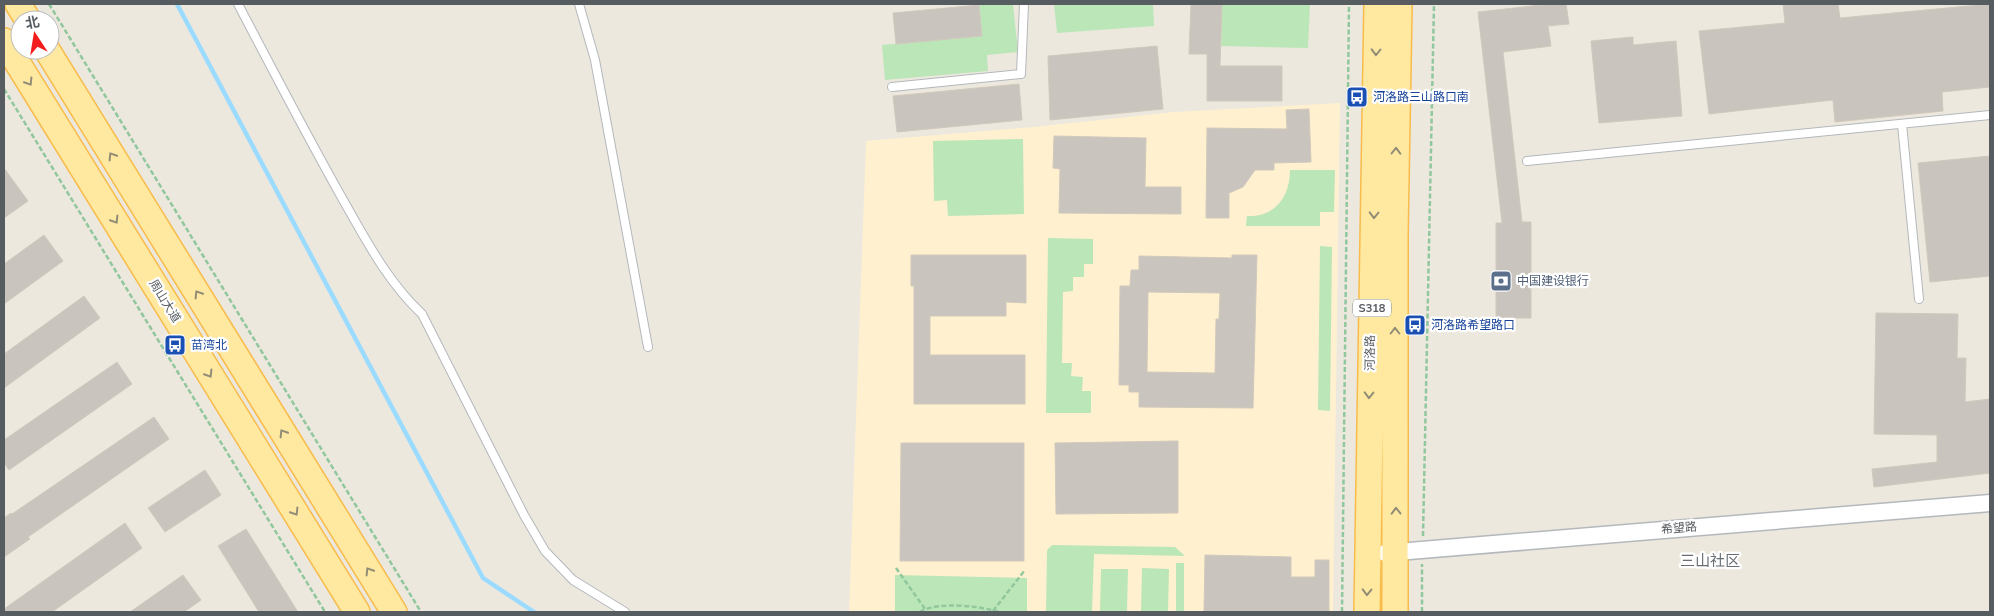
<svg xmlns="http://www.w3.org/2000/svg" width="1994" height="616" viewBox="0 0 1994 616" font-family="Mulish,'Noto Sans SC',sans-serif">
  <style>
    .commercial { fill: #fff0d0 }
    .green { fill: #bbe6b8 }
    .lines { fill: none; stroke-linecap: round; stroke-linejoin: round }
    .stream { stroke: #9bdbff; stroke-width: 4.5 }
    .building { fill: #c9c4bd; stroke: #d1c9bc; fill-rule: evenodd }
    .service-casing { stroke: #b4b8bc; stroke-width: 10 }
    .minor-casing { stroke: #b4b8bc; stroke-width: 19 }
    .primary-casing { stroke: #f9bb4a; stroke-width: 28 }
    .path { stroke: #91c79c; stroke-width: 2.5; stroke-dasharray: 5 2.5; stroke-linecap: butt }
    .service { stroke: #fff; stroke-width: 8 }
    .minor { stroke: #fff; stroke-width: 16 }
    .primary { stroke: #ffe8a0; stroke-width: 25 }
    .oneway { stroke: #928d76 }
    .labels { text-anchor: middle; stroke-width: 4.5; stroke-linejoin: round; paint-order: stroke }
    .shield { fill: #fff; stroke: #898d90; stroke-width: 1 }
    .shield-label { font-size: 11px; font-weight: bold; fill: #575c60 }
    .transit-label { font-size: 12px; fill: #164399; stroke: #fff; text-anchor: start }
    .service-label { font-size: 12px; fill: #4e5e75; stroke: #fff; text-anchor: start }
    .street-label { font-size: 12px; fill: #575c60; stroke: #fff }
    .quarter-label { font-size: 15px; fill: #686e73; stroke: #fff }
  </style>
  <rect width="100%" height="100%" fill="#ece8de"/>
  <path class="commercial" d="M 1340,103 L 1333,612 L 849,612 L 866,141 L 1034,127 L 1174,112 Z"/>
  <path class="green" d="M 979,4 L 1013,4 L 1018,52 L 987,55 L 988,71 L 885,80 L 882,45 L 982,36 Z
    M 1054,4 L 1153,4 L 1154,26 L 1057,33 Z
    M 1222,4 L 1310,4 L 1308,48 L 1221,46 Z
    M 1023,139 L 1024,214 L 948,216 L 947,200 L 934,201 L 933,141 Z
    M 1290,170 L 1335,170 L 1334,212 L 1320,212 L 1320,226 L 1246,226 L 1247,216 C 1276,217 1290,196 1290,170 Z
    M 1048,238 L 1093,239 L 1093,264 L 1084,264 L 1084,277 L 1073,277 L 1073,291 L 1063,292 L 1062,363 L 1072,363 L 1071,376 L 1083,377 L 1082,391 L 1091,391 L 1091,413 L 1046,413 Z
    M 1320,246 L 1332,247 L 1330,411 L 1318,410 Z
    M 1052,545 L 1175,547 L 1185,556 L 1094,554 L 1092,612 L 1046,612 L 1047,550 Z
    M 1176,563 L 1184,563 L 1184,612 L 1176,612 Z
    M 1142,568 L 1169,569 L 1168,612 L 1141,612 Z
    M 1101,569 L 1128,569 L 1127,612 L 1100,612 Z
    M 895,575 L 1027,578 L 1027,612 L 895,612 Z"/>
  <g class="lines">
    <path class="stream" d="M 177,4 L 483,578 L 534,612"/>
  </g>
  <path class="building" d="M 1191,4 L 1222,4 L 1220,66 L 1282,66 L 1282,101 L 1207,101 L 1207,54 L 1189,54 Z
    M 1550,4 L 1566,4 L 1569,24 L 1548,26 L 1551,46 L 1503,52 L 1522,222 L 1531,222 L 1531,318 L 1496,318 L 1496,223 L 1502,223 L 1478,12 Z
    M 1783,4 L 1838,4 L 1840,18 L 1990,4 L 1990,87 L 1942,92 L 1943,111 L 1835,122 L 1833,100 L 1709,114 L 1699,31 L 1785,23 Z
    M 979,5 L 982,36 L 896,44 L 893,13 Z
    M 1633,37 L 1633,45 L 1676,41 L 1682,116 L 1599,123 L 1591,41 Z
    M 1157,46 L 1163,109 L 1050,120 L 1048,56 Z
    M 1019,84 L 1022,120 L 897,132 L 893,96 Z
    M 1309,109 L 1311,162 L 1274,163 L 1274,170 L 1255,170 L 1243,187 L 1229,193 L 1229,218 L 1206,218 L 1207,128 L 1287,129 L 1286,110 Z
    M 1054,136 L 1146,138 L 1145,187 L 1181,187 L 1181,214 L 1059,213 L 1060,169 L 1053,168 Z
    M 1990,156 L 1990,276 L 1930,282 L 1918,163 Z
    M 4,168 L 28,201 L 4,218 Z
    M 44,235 L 63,261 L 4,304 L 4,264 Z
    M 911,255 L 1026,255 L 1026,303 L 1006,302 L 1006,316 L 930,316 L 930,355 L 1025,355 L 1025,404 L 914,404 L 914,286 L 911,286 Z
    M 1232,255 L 1257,255 L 1253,408 L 1139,407 L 1139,392 L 1129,392 L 1129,385 L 1119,385 L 1120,286 L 1130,286 L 1131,270 L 1139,270 L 1139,256 L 1232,258 ZM 1148,292 L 1220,293 L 1219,319 L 1216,319 L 1215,373 L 1147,372 Z
    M 84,296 L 100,318 L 4,388 L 4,354 Z
    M 1876,313 L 1958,314 L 1957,358 L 1966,358 L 1965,402 L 1990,399 L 1990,473 L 1874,487 L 1872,469 L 1937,462 L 1937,435 L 1874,434 Z
    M 117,362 L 132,384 L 9,470 L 4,463 L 4,440 Z
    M 154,417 L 169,439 L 28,537 L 30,539 L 4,557 L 4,518 L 11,513 L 12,514 Z
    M 1178,441 L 1178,513 L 1056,514 L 1055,443 Z
    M 901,443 L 1024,443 L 1024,561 L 900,561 Z
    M 205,470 L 221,495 L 165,532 L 148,508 Z
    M 125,523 L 142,548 L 52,612 L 4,612 L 4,609 Z
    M 246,529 L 298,612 L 259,612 L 218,546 Z
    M 1205,555 L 1291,557 L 1291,577 L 1315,577 L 1315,560 L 1329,560 L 1329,612 L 1204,612 Z
    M 183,575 L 201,600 L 184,612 L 130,612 Z"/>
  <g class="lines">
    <g class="service-casing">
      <path id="service" d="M 238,4 C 272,69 306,134 342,198 C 366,240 387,281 422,314 L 524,515 L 545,551 L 573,580 L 625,612
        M 579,4 L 595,60 L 648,347
        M 892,87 L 1021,74 L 1024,4
        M 1902,124 L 1919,299
        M 1527,161 L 1990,115"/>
    </g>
    <g class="minor-casing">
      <path id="minor" d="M 1385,553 L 1990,503"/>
    </g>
    <g class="primary-casing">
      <path id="primary" d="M 18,4 L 28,20
        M 4,41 L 357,612
        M 47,50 L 394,612
        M 1367,612 L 1377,4
        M 1395,612 L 1395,233 L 1399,4"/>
    </g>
    <path class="path" d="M 49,4 L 421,612
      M 4,89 L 325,612
      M 1423,536 L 1434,4
      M 896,568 L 925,609
      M 993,611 L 1025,570
      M 920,612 C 937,601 980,606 999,612
      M 1342,612 L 1349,4
      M 1422,612 L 1422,564"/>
    <use href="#service" class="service"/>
    <use href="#minor" class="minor"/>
    <use href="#primary" class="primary"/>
  </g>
  <defs><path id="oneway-chevron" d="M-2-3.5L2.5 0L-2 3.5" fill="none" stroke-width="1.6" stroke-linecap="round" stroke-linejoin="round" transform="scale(1.25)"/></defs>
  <g class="oneway">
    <use href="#oneway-chevron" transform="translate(1376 52) rotate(91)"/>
    <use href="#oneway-chevron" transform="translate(29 82) rotate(58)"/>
    <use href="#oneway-chevron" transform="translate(1396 151) rotate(-89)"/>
    <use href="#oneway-chevron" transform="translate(112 156) rotate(-122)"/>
    <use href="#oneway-chevron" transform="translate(1374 215) rotate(91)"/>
    <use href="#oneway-chevron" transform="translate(115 220) rotate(58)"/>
    <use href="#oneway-chevron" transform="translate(198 294) rotate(-122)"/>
    <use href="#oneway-chevron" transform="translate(1395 331) rotate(-90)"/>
    <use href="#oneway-chevron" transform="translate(209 374) rotate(58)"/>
    <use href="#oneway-chevron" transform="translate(1369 395) rotate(91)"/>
    <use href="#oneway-chevron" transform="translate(283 433) rotate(-122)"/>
    <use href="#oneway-chevron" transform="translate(1396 511) rotate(-91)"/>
    <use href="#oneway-chevron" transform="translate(295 512) rotate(58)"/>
    <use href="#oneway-chevron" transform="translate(369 571) rotate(-122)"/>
    <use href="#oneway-chevron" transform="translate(1367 592) rotate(91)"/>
  </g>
  <defs>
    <g id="bus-square" transform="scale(1.125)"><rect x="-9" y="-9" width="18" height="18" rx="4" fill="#1a4fb4" stroke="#fff"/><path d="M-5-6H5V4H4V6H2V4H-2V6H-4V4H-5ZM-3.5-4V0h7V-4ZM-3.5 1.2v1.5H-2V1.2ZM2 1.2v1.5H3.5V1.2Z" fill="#fff"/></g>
    <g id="bank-square" transform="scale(1.125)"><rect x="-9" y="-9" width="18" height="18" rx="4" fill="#5c6f8a" stroke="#fff"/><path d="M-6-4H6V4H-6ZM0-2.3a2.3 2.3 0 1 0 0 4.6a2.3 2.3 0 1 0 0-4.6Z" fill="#fff"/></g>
  </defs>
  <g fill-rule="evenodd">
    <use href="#bus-square" x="1357" y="97"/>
    <use href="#bank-square" x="1501" y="281"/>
    <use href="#bus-square" x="1415" y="325"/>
    <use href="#bus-square" x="175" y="345"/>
  </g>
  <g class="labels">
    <rect class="shield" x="1353" y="299.5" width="38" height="17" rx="4"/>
    <g class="shield-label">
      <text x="1372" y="312">S318</text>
    </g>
    <g class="transit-label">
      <text x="1373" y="101">河洛路三山路口南</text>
      <text x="1431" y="329">河洛路希望路口</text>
      <text x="191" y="349">苗湾北</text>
    </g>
    <g class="service-label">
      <text x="1517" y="285">中国建设银行</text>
    </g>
    <g class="street-label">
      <text transform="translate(165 301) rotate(58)" y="4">周山大道</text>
      <text transform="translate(1370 353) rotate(-89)" y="4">河洛路</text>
      <text transform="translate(1679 528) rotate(-5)" y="4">希望路</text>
    </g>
    <g class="quarter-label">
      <text x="1710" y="566">三山社区</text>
    </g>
  </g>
  <rect width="1994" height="616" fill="none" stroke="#575c60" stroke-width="10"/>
  <g transform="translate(35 35) rotate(348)"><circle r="24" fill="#ffffff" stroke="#bcbebf"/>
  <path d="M0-4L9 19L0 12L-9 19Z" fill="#f31d1d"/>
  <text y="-8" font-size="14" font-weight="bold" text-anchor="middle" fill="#575c60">北</text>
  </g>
</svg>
